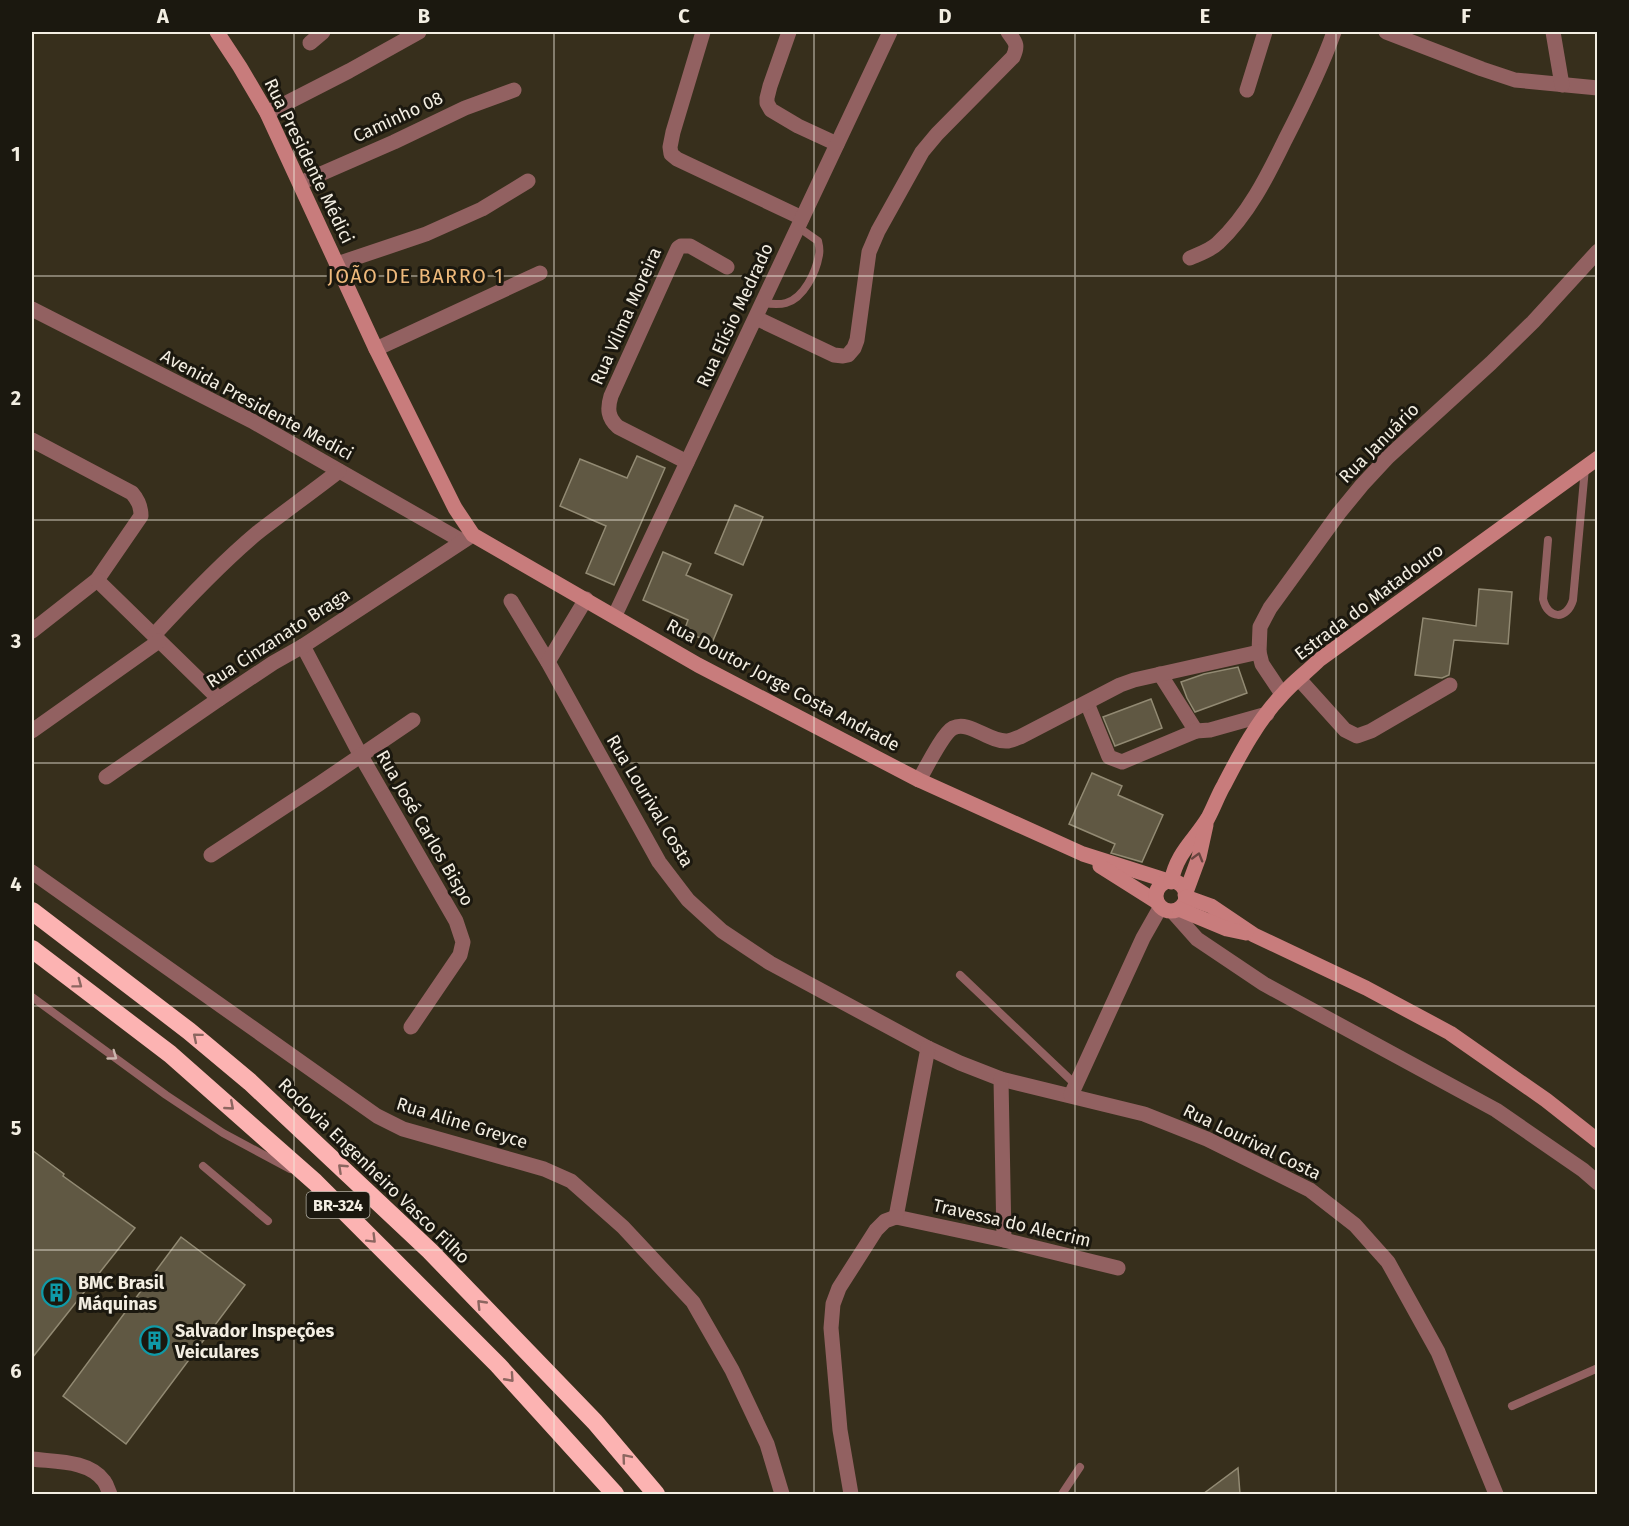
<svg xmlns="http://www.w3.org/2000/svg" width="1629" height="1526" font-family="'Fira Sans',sans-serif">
	<rect width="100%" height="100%" fill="#372f1c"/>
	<!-- building -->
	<g fill="#605843" stroke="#928a73" stroke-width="1.5">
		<polygon points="637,456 665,468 614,585 586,573 606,526 560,506 580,459 627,478"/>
		<polygon points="735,505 763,517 743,565 715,553"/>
		<polygon points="663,552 691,564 686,575 732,595 712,643 684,631 688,620 643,600"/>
		<polygon points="1479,589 1512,592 1508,644 1454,640 1449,675 1442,678 1415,675 1423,618 1476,626"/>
		<polygon points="1238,667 1247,693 1195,712 1187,698 1181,682 1204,674"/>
		<polygon points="1151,699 1162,728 1115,746 1103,717"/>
		<polygon points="1092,773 1122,786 1118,795 1163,815 1142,862 1111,853 1115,844 1069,824"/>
		<polygon points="32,1150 64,1174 63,1176 135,1228 32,1358"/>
		<polygon points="181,1237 245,1285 126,1444 63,1396"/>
		<polygon points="1238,1468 1240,1494 1203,1494"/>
	</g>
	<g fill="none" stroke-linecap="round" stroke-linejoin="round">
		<!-- service -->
		<g stroke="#926161" stroke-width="8">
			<path d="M763 303C770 304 779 305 786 303 804 298 816 272 819 255 820 250 819 245 818 241L798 227"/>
			<path d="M1548 540 1543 599C1548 620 1567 620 1573 600L1585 468"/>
			<polyline points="960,975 1076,1085"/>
			<polyline points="32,997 166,1095 223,1133 290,1169"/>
			<polyline points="203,1166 268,1221"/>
			<polyline points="1512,1406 1598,1368"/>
			<polyline points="1062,1494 1080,1467"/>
		</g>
		<!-- minor -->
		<g stroke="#926161" stroke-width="15">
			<polyline points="703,32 673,132 670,147 671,154 677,159 802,218"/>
			<polyline points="789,32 770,86 767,98 767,103 771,110 798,126 837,144"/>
			<polyline points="1386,32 1482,69 1515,80 1598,88"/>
			<polyline points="1553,32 1562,85"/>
			<polyline points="310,43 323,32"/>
			<polyline points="1247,90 1265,32"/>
			<polyline points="267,113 349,71 419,32"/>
			<polyline points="300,183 394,142 465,108 514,90"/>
			<path d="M1190 258C1199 254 1211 250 1218 243 1248 215 1267 177 1285 140 1303 105 1321 69 1334 32"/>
			<polyline points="337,264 426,234 482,209 528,181"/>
			<polyline points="32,309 252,421 462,541"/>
			<path d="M756 318 834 355 843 356 848 355 854 348 857 340 869 252 878 231 922 152 937 134 1013 57C1019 44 1015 42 1008 32"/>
			<polyline points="376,349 540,273"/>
			<path d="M32 440 132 493C138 500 141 506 141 516L97 580 32 631"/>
			<path d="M687 462 618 427C608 418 607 409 611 396L678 248 681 246H690L727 267"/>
			<polyline points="97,580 219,699"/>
			<polyline points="511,601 548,662 659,862 688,900 722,931 770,963 928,1048 960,1063 1001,1079 1144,1114 1207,1139 1310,1190 1355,1225 1388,1262 1438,1352 1496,1494"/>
			<polyline points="615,615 890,32"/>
			<path d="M154 635C187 599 220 564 257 533 284 512 312 492 339 471"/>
			<polyline points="303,646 361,756 456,921 463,942 460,955 411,1027"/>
			<polyline points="548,662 586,599"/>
			<polyline points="1160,674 1196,731 1210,730 1267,714"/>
			<polyline points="1299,679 1345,730 1357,736 1371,731 1450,685"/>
			<polyline points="1282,694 1262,664 1259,652 1260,627 1270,608 1339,513 1362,485 1388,457 1491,363 1533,322 1598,251"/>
			<polyline points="1087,703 1109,757 1122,762 1196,731"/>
			<polyline points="32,731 159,641"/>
			<polyline points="106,777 219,699 273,663 303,646 468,538"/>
			<path d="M919 780C925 770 943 733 953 728 969 720 989 742 1007 741 1011 741 1016 738 1020 737L1120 685 1134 680 1259 652"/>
			<polyline points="211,855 319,784 413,720"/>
			<polyline points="32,872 377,1116 403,1129 544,1169 571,1181 623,1227 693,1302 732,1370 767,1444 782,1494"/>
			<polyline points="1173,912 1197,939 1264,984 1496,1110 1583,1170 1598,1183"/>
			<polyline points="1001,1079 1004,1240"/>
			<polyline points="1071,1095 1143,938 1160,908"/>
			<polyline points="896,1217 1004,1240 1118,1268"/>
			<polyline points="896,1217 928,1048"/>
			<path d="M32 1459C55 1462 89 1460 104 1481 107 1485 108 1490 110 1494"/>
			<polyline points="851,1494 840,1430 831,1328 833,1304 839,1288 876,1230 885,1221 896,1217"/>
		</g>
		<!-- secondary -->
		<g stroke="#c87c7c" stroke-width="15">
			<polyline points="217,32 240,67 267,113 376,349 455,508 473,535 698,665 919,780 1083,854 1168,881"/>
			<polyline points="1100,866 1157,902"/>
			<circle cx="1171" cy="896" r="15"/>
			<path d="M1171 882C1177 852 1194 841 1208 818 1214 807 1218 795 1224 785 1240 754 1258 720 1282 695 1293 682 1307 672 1319 660L1598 458"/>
			<polyline points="1185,895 1199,857 1206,825"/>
			<polyline points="1186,897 1211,906 1254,935 1366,988 1450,1033 1546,1100 1598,1141"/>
			<polyline points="1179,909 1227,929 1246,933"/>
		</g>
		<!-- motorway -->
		<g stroke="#fcb3b2" stroke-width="18">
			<polyline points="32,911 189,1031 250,1082 430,1251 595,1422 656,1494"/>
			<polyline points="32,949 170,1054 315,1182 498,1365 615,1494"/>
		</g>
	</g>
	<!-- one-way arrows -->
	<defs><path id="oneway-chevron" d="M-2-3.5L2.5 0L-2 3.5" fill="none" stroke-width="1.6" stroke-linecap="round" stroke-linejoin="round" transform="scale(1.5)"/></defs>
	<use stroke="#694540" href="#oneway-chevron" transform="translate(1198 857) rotate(-74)"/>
	<g stroke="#8c6660">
		<use href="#oneway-chevron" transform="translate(78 984) rotate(37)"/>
		<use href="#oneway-chevron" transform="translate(197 1037) rotate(-140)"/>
		<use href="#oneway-chevron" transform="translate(230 1106) rotate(41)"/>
		<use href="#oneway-chevron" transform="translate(342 1168) rotate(-137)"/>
		<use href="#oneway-chevron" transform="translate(372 1239) rotate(45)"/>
		<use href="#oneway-chevron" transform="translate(481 1304) rotate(-134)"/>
		<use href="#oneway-chevron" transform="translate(510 1378) rotate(48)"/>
		<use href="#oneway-chevron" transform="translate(626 1458) rotate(-130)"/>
	</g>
	<use stroke="#ccb6ae" href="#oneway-chevron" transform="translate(113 1056) rotate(36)"/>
	<!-- grid -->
	<path fill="none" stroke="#f3eee2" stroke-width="1.5" stroke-opacity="0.55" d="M294 32V1494M554 32V1494M814 32V1494M1075 32V1494M1336 32V1494M32 276H1598M32 520H1598M32 763H1598M32 1006H1598M32 1250H1598"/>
	<!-- icons -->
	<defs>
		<symbol id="building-ring" viewBox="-11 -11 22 22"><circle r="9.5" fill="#1b180f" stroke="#0f9aa8" stroke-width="1.5"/><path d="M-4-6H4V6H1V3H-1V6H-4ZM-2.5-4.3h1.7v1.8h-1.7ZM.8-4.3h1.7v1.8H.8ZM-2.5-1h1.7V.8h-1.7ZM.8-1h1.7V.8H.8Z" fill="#0f9aa8"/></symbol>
	</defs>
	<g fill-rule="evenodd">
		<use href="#building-ring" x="40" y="1276" width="33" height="33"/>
		<use href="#building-ring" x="138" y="1324" width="33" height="33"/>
	</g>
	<g text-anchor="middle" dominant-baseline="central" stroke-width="6" stroke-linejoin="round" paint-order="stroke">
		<!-- shield labels -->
		<rect fill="#1b180f" stroke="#b2aea3" stroke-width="1.5" x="306.5" y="1192" width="63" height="26" rx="4.5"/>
		<g font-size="16" font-weight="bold" fill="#f3eee2">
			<text x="338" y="1205">BR-324</text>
		</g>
		<!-- street labels -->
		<g font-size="18" fill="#f3eee2" stroke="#1b180f">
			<text transform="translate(398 117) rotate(-25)">Caminho 08</text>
			<text transform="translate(309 161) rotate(64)">Rua Presidente Médici</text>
			<text transform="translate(735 315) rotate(-65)">Rua Elísio Medrado</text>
			<text transform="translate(626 316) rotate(-66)">Rua Vilma Moreira</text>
			<text transform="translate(257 405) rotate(28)">Avenida Presidente Medici</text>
			<text transform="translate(1379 443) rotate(-45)">Rua Januário</text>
			<text transform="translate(1369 602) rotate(-37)">Estrada do Matadouro</text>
			<text transform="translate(278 638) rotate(-33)">Rua Cinzanato Braga</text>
			<text transform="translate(783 685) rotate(28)">Rua Doutor Jorge Costa Andrade</text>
			<text transform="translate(650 801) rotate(59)">Rua Lourival Costa</text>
			<text transform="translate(425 828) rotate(60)">Rua José Carlos Bispo</text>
			<text transform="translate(462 1123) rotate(17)">Rua Aline Greyce</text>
			<text transform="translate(1252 1142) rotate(26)">Rua Lourival Costa</text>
			<text transform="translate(374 1171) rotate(44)">Rodovia Engenheiro Vasco Filho</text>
			<text transform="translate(1012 1223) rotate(13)">Travessa do Alecrim</text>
		</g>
		<!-- poi labels -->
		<g font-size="18" font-weight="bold" fill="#f3eee2" stroke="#1b180f" text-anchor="start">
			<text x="78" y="1283">BMC Brasil<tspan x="78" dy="21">Máquinas</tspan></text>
			<text x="175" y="1331">Salvador Inspeções<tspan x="175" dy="21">Veiculares</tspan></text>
		</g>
		<!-- neighbourhood labels -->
		<g font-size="20" letter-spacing="1.5" fill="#eeb97b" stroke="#1b180f">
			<text x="416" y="276">JOÃO DE BARRO 1</text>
		</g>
	</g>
	<!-- border -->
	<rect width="1629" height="1526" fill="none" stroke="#1b180f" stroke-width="66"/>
	<rect x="33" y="33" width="1563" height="1460" fill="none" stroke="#f3eee2" stroke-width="2"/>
	<g font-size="20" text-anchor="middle" font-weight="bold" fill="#f3eee2">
		<text x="163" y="23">A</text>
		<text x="424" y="23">B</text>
		<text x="684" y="23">C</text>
		<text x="945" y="23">D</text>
		<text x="1205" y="23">E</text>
		<text x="1466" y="23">F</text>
		<text x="16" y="161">1</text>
		<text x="16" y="405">2</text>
		<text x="16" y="648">3</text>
		<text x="16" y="891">4</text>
		<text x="16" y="1135">5</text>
		<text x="16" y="1378">6</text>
	</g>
</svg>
